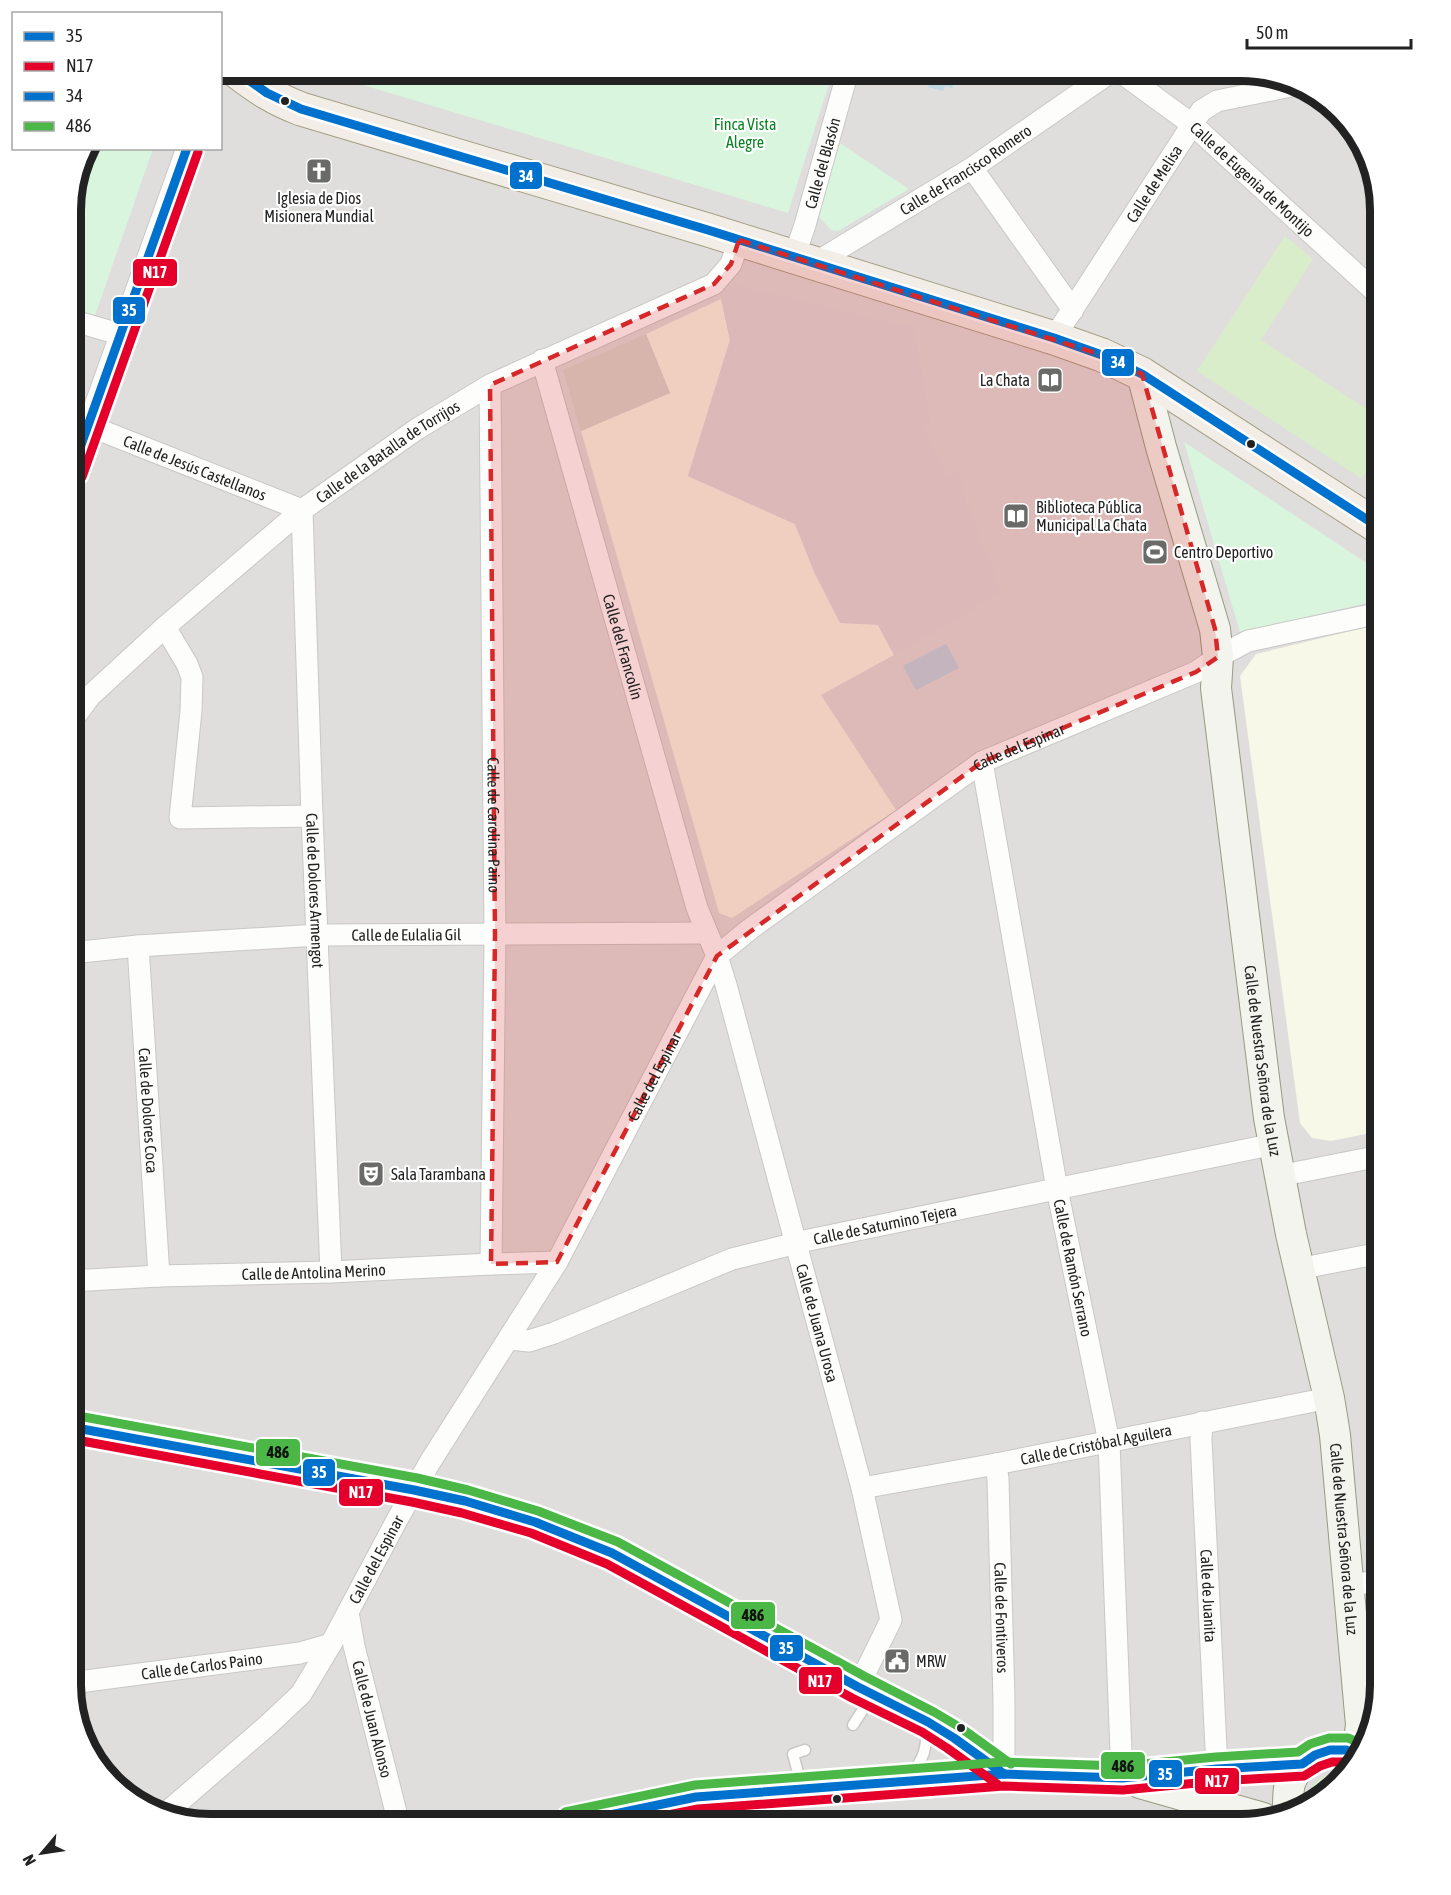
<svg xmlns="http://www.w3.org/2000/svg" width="1451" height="1895" font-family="'Asap Condensed',sans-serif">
	<rect width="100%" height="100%" fill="#f0efeb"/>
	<!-- residential -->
	<polygon fill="#dfdedc" points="221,71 1250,71 1311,89 1357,133 1380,210 1380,1685 1362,1754 1318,1801 1241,1824 210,1824 141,1806 94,1762 71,1685 71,200 85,149 220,148"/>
	<!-- education -->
	<g fill="#f7f8e7">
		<polygon points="721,299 730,340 688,476 795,524 815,574 878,625 894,655 821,695 896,810 732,918 719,913 581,431 670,393 646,334"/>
		<polygon points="1380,624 1380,1131 1331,1141 1312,1138 1300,1123 1240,676 1256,654"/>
	</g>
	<!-- religious -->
	<polygon fill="#dededc" points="733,284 915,328 930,424 924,429 947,477 960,472 965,497 1002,593 894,655 878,625 840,623 815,574 795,524 688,476 730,340 721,299"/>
	<!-- construction -->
	<polygon fill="#d8d9cd" points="646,334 670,393 581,431 563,370"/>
	<!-- grass -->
	<g fill="#d9edca">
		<polygon points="1285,236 1313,259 1261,340 1365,408 1380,384 1380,449 1362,479 1197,371"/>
		<path d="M1334 1774 1342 1775 1318 1801 1308 1804C1308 1786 1317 1777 1334 1774Z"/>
	</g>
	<!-- park -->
	<g fill="#d9f5dd">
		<polygon points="317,71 833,71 788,213"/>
		<polygon points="840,143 909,189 838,231 831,230 818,216"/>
		<polygon points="85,149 153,149 93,321 71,315 71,200"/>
		<polygon points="1184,442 1380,572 1380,600 1240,632"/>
	</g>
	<!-- water -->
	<g fill="#bed7e3">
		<polygon points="933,71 957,71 952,88 945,86 943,91 928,87"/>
		<polygon points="946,644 959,668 916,690 903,666"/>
	</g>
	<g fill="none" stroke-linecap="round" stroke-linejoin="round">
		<defs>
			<g id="lane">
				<polyline points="853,1725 871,1697"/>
				<path d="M910 1775C925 1758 926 1749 927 1727"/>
				<polyline points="802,1788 793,1754 805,1750"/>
			</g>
			<g id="street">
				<path id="s1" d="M1119 71 1193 125 1380 296"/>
				<polyline points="972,168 1073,310"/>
				<path id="s2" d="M794 257 805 225 848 71"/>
				<path id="s3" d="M815 263 972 168 1112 71"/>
				<polyline points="71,320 119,334"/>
				<path id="s4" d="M1054 338 1201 111 1217 101 1296 85"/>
				<path id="s5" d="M542 360 697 908 717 956 726 985 862 1488 891 1620 858 1687"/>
				<path id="s6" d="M490 385 495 935 491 1264"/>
				<path id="s7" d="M87 425 302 510 312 816 331 1272"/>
				<polyline points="71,473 187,148"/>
				<polyline points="165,627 187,664 192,677 191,711 180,818 312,816"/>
				<path id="s8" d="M71 722 90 696 165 627 302 510 417 429 490 385 714 284 731 264 739 240"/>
				<path id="s9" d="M982 762 1057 1189 1109 1442 1122 1778"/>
				<path id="s10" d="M138 946 159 1276"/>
				<path id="s11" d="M71 953 138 946 318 935 707 933"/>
				<polyline points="1279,1176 1380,1156"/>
				<polyline points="1298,1269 1380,1253"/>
				<path id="s12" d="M71 1281 159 1276 331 1272 491 1264 557 1262"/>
				<path id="s13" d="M509 1339 529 1341 554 1333 732 1259 809 1240 1274 1144"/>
				<path id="s14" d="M1202 1422 1201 1439 1217 1769"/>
				<path id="s15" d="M996 1464 998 1479 1004 1701V1774"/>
				<path id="s16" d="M862 1488 996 1464 1329 1398"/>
				<polyline points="1349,1585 1380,1581"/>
				<path id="s17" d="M348 1612 354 1646 399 1824"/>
				<path id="s18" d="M71 1683 300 1653 331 1644"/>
				<polyline points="716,1795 717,1824"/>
				<path id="s19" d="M166 1813 268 1725 301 1694 331 1644 398 1518 430 1462 557 1262 717 956 750 929 982 762 1196 672 1218 657 1248 641 1380 613"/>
			</g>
			<g id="secondary">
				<path id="s20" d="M1142 374 1161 447 1215 629 1218 657 1216 688 1269 1118 1291 1234 1329 1398 1335 1435 1361 1725 1357 1754"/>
				<polyline points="71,1427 414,1490 465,1501 535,1522 612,1553 858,1687 928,1722 954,1738 1004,1774"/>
				<polyline points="1140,1783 1263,1818"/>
				<path d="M1289 1810 1288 1807C1288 1800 1288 1790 1290 1783 1302 1751 1332 1746 1361 1756"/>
				<polyline points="567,1824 696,1797 716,1795 1004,1774 1122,1778 1217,1769 1302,1764"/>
			</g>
			<path id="primary" d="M236 71C258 88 275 99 301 109L708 230 1054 338 1102 355 1142 374 1380 528"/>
		</defs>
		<!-- lane casing -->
		<use href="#lane" stroke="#c9c8c7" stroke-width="13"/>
		<!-- street casing -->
		<use href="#street" stroke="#c9c8c7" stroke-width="23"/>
		<!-- secondary casing -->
		<use href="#secondary" stroke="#969b81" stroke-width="32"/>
		<!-- primary casing -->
		<use href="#primary" stroke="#a7a086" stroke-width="35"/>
		<!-- lane -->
		<use href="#lane" stroke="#fdfdfc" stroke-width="10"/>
		<!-- street -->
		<use href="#street" stroke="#fdfdfc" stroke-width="21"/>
		<!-- secondary -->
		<use href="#secondary" stroke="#f3f4ed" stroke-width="30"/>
		<!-- primary -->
		<use href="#primary" stroke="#f2eee7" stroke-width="33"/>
		<defs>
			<g id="bus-1">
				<polyline points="71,473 187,148"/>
				<polyline points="71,1427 414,1490 465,1501 535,1522 612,1553 858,1687 928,1722 954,1738 1004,1774"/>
				<polyline points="567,1824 696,1797 1004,1774 1122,1778 1217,1769 1302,1764 1315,1755 1330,1750 1346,1750 1361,1756"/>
			</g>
			<g id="bus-2">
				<polyline points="82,477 198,152"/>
				<polyline points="71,1439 412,1502 462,1513 531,1533 607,1564 852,1698 922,1732 947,1748 997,1784"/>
				<polyline points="623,1824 698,1809 1004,1786 1123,1790 1218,1781 1304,1776 1320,1766 1332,1762 1344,1762 1352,1765"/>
			</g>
			<polyline id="bus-3" points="236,71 267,93 301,109 708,230 1054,338 1102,355 1142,374 1380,528"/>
			<g id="bus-4">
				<polyline points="73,1415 417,1478 468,1490 538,1511 618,1542 864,1676 934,1712 961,1728 1011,1764"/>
				<polyline points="565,1812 695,1785 1003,1762 1122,1766 1216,1757 1298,1752 1310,1744 1329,1738 1348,1738 1365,1745"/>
			</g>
		</defs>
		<!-- bus-1 casing -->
		<use href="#bus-1" stroke="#fff" stroke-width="14"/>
		<!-- bus-2 casing -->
		<use href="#bus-2" stroke="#fff" stroke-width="14"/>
		<!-- bus-3 casing -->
		<use href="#bus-3" stroke="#fff" stroke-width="14"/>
		<!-- bus-4 casing -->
		<use href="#bus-4" stroke="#fff" stroke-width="14"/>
		<!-- bus-1 -->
		<use href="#bus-1" stroke="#0072ce" stroke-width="9"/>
		<!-- bus-2 -->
		<use href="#bus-2" stroke="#e4002b" stroke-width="9"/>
		<!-- bus-3 -->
		<use href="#bus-3" stroke="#0072ce" stroke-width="9"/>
		<!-- bus-4 -->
		<use href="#bus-4" stroke="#4ab747" stroke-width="9"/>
	</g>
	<!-- marked area -->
	<path fill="#d62828" fill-opacity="0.2" stroke="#d62828" stroke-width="4.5" stroke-dasharray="12 8" stroke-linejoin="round" d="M739 240 1102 355 1142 374 1215 629 1218 657 1196 672 982 762 717 956 557 1262 491 1264 495 935 490 385 714 284 731 264Z"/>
	<!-- icons -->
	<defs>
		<symbol id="church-square" viewBox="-11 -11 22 22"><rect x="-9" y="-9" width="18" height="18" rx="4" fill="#6a6a68" stroke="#fff"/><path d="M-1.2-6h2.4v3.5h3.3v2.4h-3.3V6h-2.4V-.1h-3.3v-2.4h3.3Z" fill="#fff"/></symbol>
		<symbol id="library-square" viewBox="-11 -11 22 22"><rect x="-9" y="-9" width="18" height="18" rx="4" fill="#6a6a68" stroke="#fff"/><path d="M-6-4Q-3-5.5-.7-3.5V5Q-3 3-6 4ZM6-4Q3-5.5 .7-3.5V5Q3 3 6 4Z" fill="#fff"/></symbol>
		<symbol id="stadium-square" viewBox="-11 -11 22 22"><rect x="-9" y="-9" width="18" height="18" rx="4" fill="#6a6a68" stroke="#fff"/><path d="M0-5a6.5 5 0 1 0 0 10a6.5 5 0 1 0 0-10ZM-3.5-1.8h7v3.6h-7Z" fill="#fff"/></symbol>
		<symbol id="theatre-square" viewBox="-11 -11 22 22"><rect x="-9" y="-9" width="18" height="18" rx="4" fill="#6a6a68" stroke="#fff"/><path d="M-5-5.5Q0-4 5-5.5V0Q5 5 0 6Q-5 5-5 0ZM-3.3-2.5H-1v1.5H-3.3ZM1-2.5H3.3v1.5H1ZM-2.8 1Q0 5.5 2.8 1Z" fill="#fff"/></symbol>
		<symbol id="civic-square" viewBox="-11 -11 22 22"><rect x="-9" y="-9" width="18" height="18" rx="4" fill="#6a6a68" stroke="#fff"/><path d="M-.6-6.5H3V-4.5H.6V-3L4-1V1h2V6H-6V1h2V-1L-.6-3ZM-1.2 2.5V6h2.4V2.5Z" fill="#fff"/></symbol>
	</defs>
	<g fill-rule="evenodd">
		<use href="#church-square" x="304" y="156" width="30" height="30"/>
		<use href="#library-square" x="1035" y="365" width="30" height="30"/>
		<use href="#library-square" x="1001" y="501" width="30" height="30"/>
		<use href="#stadium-square" x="1140" y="537" width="30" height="30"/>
		<use href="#theatre-square" x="356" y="1159" width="30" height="30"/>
		<use href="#civic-square" x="882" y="1646" width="30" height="30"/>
	</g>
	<!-- markers -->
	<g fill="#222" stroke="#fff" stroke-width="2">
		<circle cx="285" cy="101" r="5"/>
		<circle cx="1251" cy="444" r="5"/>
		<circle cx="961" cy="1728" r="5"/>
		<circle cx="837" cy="1799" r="5"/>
	</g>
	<g text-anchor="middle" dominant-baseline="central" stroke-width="4.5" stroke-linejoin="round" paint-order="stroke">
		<!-- park labels -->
		<g font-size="16" fill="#0b8423" stroke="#fff">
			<text x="745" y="124">Finca Vista<tspan x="745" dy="18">Alegre</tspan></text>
		</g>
		<!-- street labels -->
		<g font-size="16" fill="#222" stroke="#fff">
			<text stroke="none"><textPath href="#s2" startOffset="98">Calle del Blasón</textPath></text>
			<text stroke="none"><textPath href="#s3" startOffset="177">Calle de Francisco Romero</textPath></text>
			<text stroke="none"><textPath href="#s1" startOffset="172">Calle de Eugenia de Montijo</textPath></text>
			<text stroke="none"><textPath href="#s4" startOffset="184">Calle de Melisa</textPath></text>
			<text stroke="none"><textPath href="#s8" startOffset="418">Calle de la Batalla de Torrijos</textPath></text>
			<text stroke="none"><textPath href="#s7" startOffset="116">Calle de Jesús Castellanos</textPath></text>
			<text stroke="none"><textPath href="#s5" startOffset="298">Calle del Francolín</textPath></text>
			<text stroke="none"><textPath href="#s19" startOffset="1396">Calle del Espinar</textPath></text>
			<text stroke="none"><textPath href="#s6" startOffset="440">Calle de Carolina Paino</textPath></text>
			<text stroke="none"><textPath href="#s7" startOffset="612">Calle de Dolores Armengot</textPath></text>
			<text stroke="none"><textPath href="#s11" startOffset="336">Calle de Eulalia Gil</textPath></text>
			<text stroke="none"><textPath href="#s20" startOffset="700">Calle de Nuestra Señora de la Luz</textPath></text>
			<text stroke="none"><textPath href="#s19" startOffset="892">Calle del Espinar</textPath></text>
			<text stroke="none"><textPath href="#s10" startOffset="165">Calle de Dolores Coca</textPath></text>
			<text stroke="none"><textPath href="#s13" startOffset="396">Calle de Saturnino Tejera</textPath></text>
			<text stroke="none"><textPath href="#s9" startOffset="514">Calle de Ramón Serrano</textPath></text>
			<text stroke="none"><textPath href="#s12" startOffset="243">Calle de Antolina Merino</textPath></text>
			<text stroke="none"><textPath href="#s5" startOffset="1002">Calle de Juana Urosa</textPath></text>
			<text stroke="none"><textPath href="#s16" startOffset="238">Calle de Cristóbal Aguilera</textPath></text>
			<text stroke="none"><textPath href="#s20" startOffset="1186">Calle de Nuestra Señora de la Luz</textPath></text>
			<text stroke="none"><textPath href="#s19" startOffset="334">Calle del Espinar</textPath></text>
			<text stroke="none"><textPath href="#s14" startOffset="174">Calle de Juanita</textPath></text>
			<text stroke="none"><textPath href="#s15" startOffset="154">Calle de Fontiveros</textPath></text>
			<text stroke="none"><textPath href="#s18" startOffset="132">Calle de Carlos Paino</textPath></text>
			<text stroke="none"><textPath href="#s17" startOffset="110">Calle de Juan Alonso</textPath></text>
		</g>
		<!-- poi labels -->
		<g font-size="16" fill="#222" stroke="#fff" text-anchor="start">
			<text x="319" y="198" text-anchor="middle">Iglesia de Dios<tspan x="319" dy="18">Misionera Mundial</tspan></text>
			<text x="1030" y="380" text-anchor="end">La Chata</text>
			<text x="1036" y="507">Biblioteca Pública<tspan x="1036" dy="18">Municipal La Chata</tspan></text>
			<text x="1174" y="552">Centro Deportivo</text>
			<text x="391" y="1174">Sala Tarambana</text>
			<text x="916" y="1661">MRW</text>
		</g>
	</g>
	<!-- crop -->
	<path d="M0 0H1451V1895H0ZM210 81H1241A129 129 0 0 1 1370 210V1685A129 129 0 0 1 1241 1814H210A129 129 0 0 1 81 1685V210A129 129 0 0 1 210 81Z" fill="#fff" fill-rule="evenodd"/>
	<path fill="none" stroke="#222" stroke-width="8" d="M210 81H1241A129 129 0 0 1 1370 210V1685A129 129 0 0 1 1241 1814H210A129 129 0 0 1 81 1685V210A129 129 0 0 1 210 81Z"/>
	<g stroke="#fff" stroke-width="2">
		<rect x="509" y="161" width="34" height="29" rx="6" fill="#0072ce"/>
		<rect x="132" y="258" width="46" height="29" rx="6" fill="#e4002b"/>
		<rect x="112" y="296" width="34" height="29" rx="6" fill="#0072ce"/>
		<rect x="1101" y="348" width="34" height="29" rx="6" fill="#0072ce"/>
		<rect x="255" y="1438" width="46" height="29" rx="6" fill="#4ab747"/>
		<rect x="302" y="1458" width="34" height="29" rx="6" fill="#0072ce"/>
		<rect x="338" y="1478" width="46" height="29" rx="6" fill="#e4002b"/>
		<rect x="730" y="1601" width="46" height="29" rx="6" fill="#4ab747"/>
		<rect x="769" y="1634" width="35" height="28" rx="6" fill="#0072ce"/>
		<rect x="798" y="1666" width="45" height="29" rx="6" fill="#e4002b"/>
		<rect x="1100" y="1751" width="46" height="29" rx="6" fill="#4ab747"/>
		<rect x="1148" y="1759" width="35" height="29" rx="6" fill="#0072ce"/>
		<rect x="1194" y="1767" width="46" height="28" rx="6" fill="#e4002b"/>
	</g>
	<g font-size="16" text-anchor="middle" font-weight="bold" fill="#fff">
		<text x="526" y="182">34</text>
		<text x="155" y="278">N17</text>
		<text x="129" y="316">35</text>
		<text x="1118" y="368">34</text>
		<text x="319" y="1478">35</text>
		<text x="361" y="1498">N17</text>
		<text x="786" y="1654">35</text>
		<text x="820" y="1687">N17</text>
		<text x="1165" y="1780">35</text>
		<text x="1217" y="1787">N17</text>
	</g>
	<g font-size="16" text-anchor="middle" font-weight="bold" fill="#111">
		<text x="278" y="1458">486</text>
		<text x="753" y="1621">486</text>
		<text x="1123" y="1772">486</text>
	</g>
	<!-- legend -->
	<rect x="12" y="12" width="210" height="138" fill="#ffffff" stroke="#a7a7a7" stroke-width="1.5"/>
	<rect x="24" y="32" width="30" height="9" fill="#0072ce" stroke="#a7a7a7" stroke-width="1.5"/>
	<text x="66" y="42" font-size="18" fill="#222222">35</text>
	<rect x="24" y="62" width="30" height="9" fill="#e4002b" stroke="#a7a7a7" stroke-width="1.5"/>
	<text x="66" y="72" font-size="18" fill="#222222">N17</text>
	<rect x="24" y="92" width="30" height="9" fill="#0072ce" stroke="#a7a7a7" stroke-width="1.5"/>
	<text x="66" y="102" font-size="18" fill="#222222">34</text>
	<rect x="24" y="122" width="30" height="9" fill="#4ab747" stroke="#a7a7a7" stroke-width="1.5"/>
	<text x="66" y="132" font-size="18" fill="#222222">486</text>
	<!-- north arrow -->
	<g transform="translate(42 1853) rotate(241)" stroke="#ffffff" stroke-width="4.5" paint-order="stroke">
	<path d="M0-4.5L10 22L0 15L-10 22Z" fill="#222222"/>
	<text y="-9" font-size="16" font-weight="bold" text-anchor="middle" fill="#222222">N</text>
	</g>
	<!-- scale -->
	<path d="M1247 39v9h164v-9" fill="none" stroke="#222222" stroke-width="3"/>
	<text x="1256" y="39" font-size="18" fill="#222222" stroke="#ffffff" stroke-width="4.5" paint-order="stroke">50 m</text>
</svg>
